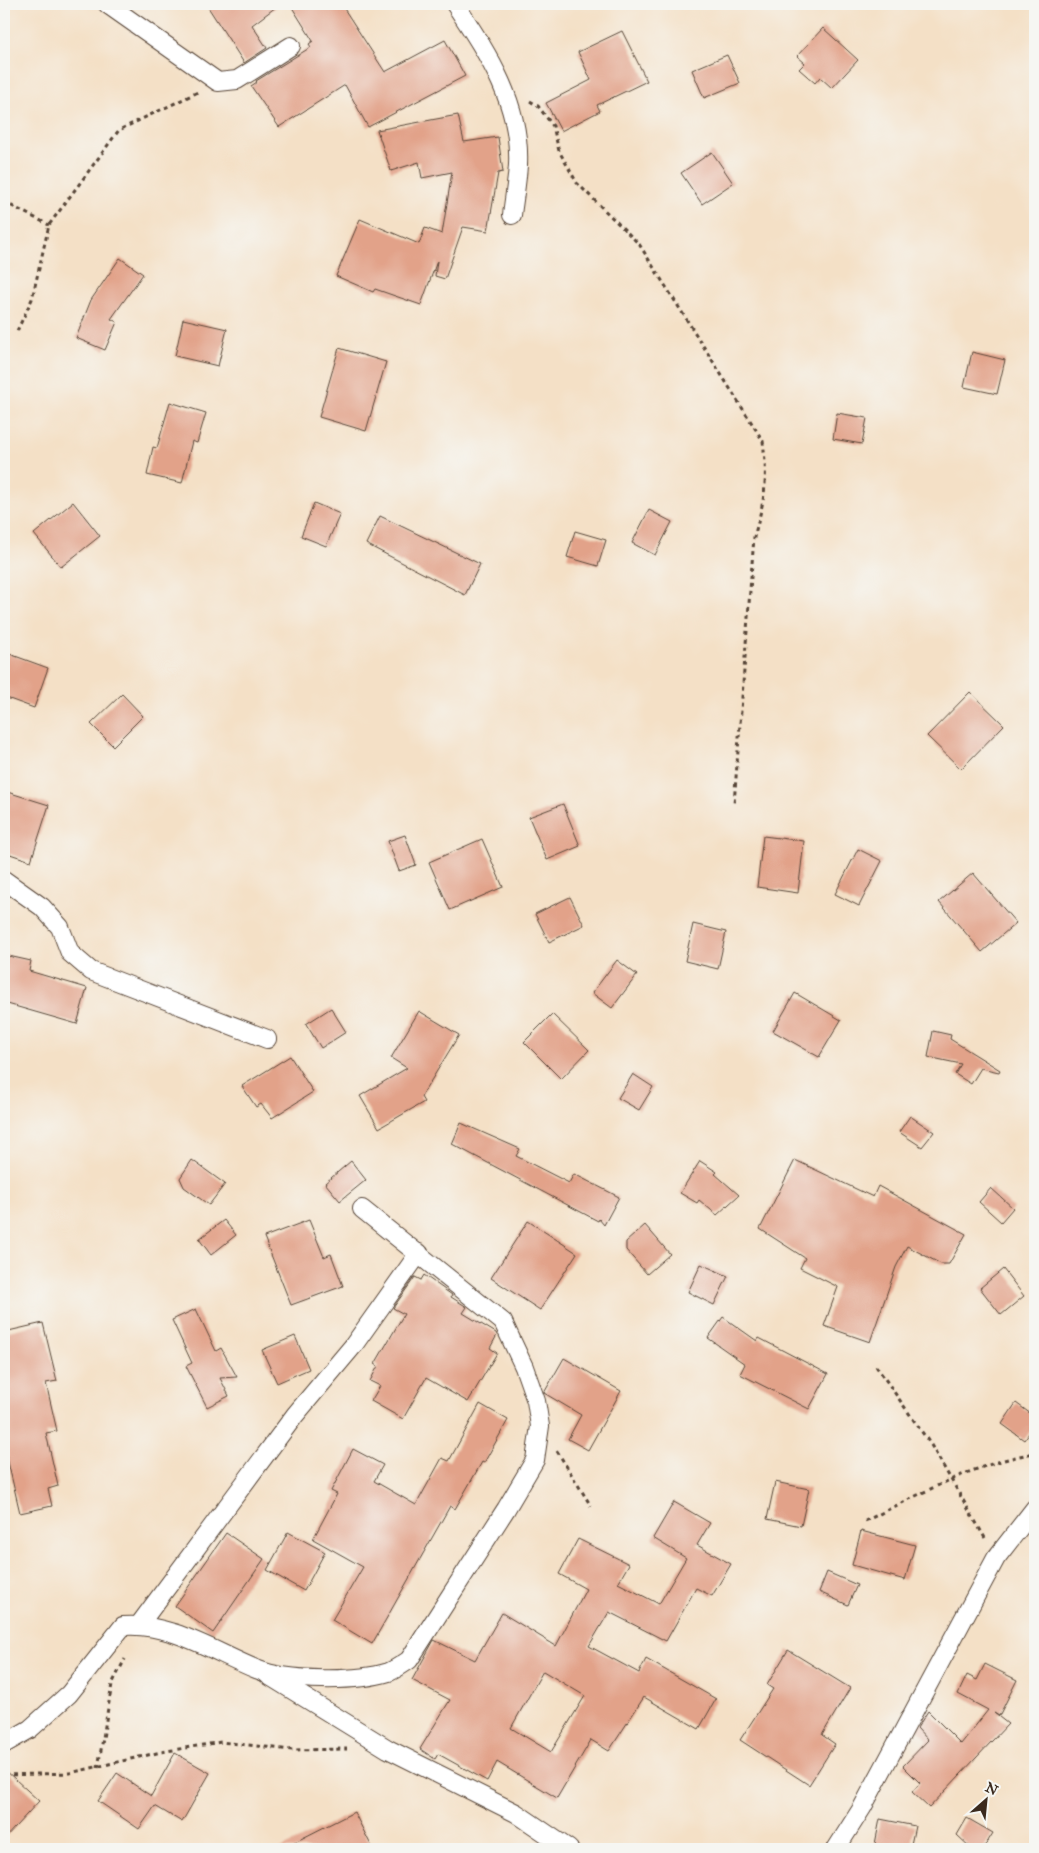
<svg xmlns="http://www.w3.org/2000/svg" width="1039" height="1853" font-family="'IM FELL Great Primer',serif">
	<rect width="100%" height="100%" fill="#f6f6f2"/>
	<filter id="ink" filterUnits="userSpaceOnUse"><feTurbulence type="fractalNoise" baseFrequency=".02" numOctaves="2"/><feDisplacementMap in="SourceGraphic" scale="10" xChannelSelector="R" yChannelSelector="G"/><feConvolveMatrix kernelMatrix="1 2 1 2 8 2 1 2 1" color-interpolation-filters="sRGB"/></filter>
	<filter id="wash" filterUnits="userSpaceOnUse"><feTurbulence type="fractalNoise" baseFrequency=".0096" numOctaves="4" result="noise"/><feDisplacementMap in="SourceGraphic" scale="20" xChannelSelector="R" yChannelSelector="G"/><feGaussianBlur stdDeviation="1.12" result="paint"/><feColorMatrix in="noise" values="0 0 0 0 0 0 0 0 0 0 0 0 0 0 0 0 0 1.4 0 .05"/><feComposite in="paint" operator="in"/></filter>
	<g filter="url(#wash)">
		<rect width="100%" height="100%" fill="#f4e0c6"/>
		<g id="blocks">
			<!-- building -->
			<g fill="#e2a289" fill-rule="evenodd">
				<polygon points="206,4 280,4 252,25 267,48 244,63"/>
				<polygon points="290,4 341,4 385,72 445,40 465,76 368,127 345,85 279,127 251,86 257,82 256,81 311,47 309,44 313,41"/>
				<polygon points="823,28 858,60 832,88 820,77 815,83 799,69 805,63 797,56"/>
				<polygon points="622,31 647,81 597,105 600,111 561,131 546,103 591,80 578,52"/>
				<polygon points="727,55 740,83 704,98 692,70"/>
				<polygon points="458,115 464,142 498,137 503,172 498,173 488,231 463,227 445,279 435,276 437,261 421,305 375,289 373,292 336,276 360,219 419,244 425,228 442,234 452,172 422,178 419,162 391,171 377,130"/>
				<polygon points="712,152 733,183 702,204 681,173"/>
				<polygon points="120,258 143,274 111,319 117,322 105,350 76,338 91,300"/>
				<polygon points="183,319 227,329 218,366 175,356"/>
				<polygon points="339,348 386,362 366,431 319,417"/>
				<polygon points="972,352 1005,360 997,394 964,387"/>
				<polygon points="170,402 206,413 197,443 192,441 182,483 147,475 153,447 157,448"/>
				<polygon points="837,413 867,418 862,444 833,439"/>
				<polygon points="73,502 100,536 61,567 34,534"/>
				<polygon points="314,503 340,514 326,546 301,536"/>
				<polygon points="649,510 672,522 655,555 632,543"/>
				<polygon points="380,516 480,564 465,595 366,544"/>
				<polygon points="575,531 606,540 598,566 567,557"/>
				<polygon points="4,652 48,668 34,708 4,697"/>
				<polygon points="970,692 1004,725 961,769 927,736"/>
				<polygon points="122,694 143,716 113,746 91,724"/>
				<polygon points="4,791 49,805 31,861 4,852"/>
				<polygon points="563,804 580,846 547,860 529,817"/>
				<polygon points="405,835 416,865 399,871 388,841"/>
				<polygon points="763,836 804,841 798,893 757,887"/>
				<polygon points="482,839 503,887 450,910 429,862"/>
				<polygon points="858,849 882,861 859,906 835,894"/>
				<polygon points="973,873 1016,923 982,952 939,902"/>
				<polygon points="570,897 584,925 549,942 535,914"/>
				<polygon points="693,924 726,932 718,969 685,961"/>
				<polygon points="4,955 31,961 29,971 87,988 77,1024 4,1003"/>
				<polygon points="617,960 637,975 612,1008 592,993"/>
				<polygon points="795,993 841,1020 819,1057 773,1031"/>
				<polygon points="331,1008 346,1032 321,1048 306,1024"/>
				<polygon points="419,1011 459,1035 421,1097 424,1102 379,1128 360,1096 407,1068 391,1058"/>
				<polygon points="552,1014 589,1050 561,1079 524,1042"/>
				<polygon points="933,1031 951,1035 950,1039 1000,1070 999,1072 981,1068 971,1084 955,1074 961,1064 928,1057"/>
				<polygon points="290,1056 313,1092 272,1118 261,1104 256,1107 242,1086"/>
				<polygon points="633,1074 653,1087 639,1110 618,1098"/>
				<polygon points="910,1116 934,1132 922,1147 899,1132"/>
				<polygon points="461,1123 520,1149 516,1156 569,1183 574,1174 619,1197 604,1225 599,1219 598,1221 452,1144"/>
				<polygon points="192,1160 225,1184 209,1205 184,1187 180,1178"/>
				<polygon points="795,1160 873,1197 878,1186 966,1234 949,1264 941,1264 907,1246 896,1267 870,1342 824,1326 838,1287 800,1268 805,1258 760,1229"/>
				<polygon points="351,1161 366,1180 340,1201 325,1183"/>
				<polygon points="700,1161 717,1172 715,1174 739,1195 717,1215 699,1200 697,1203 680,1193"/>
				<polygon points="991,1188 1013,1208 1001,1222 979,1202"/>
				<polygon points="224,1220 236,1235 211,1255 199,1239"/>
				<polygon points="309,1220 324,1257 331,1254 343,1286 291,1305 264,1237"/>
				<polygon points="528,1221 577,1253 540,1310 491,1278"/>
				<polygon points="645,1225 670,1254 647,1274 626,1250 626,1242"/>
				<polygon points="701,1264 728,1276 714,1305 688,1292"/>
				<polygon points="1003,1269 1024,1296 1001,1315 980,1288"/>
				<polygon points="424,1275 452,1295 451,1297 467,1307 463,1313 496,1333 497,1335 490,1348 497,1353 468,1402 426,1378 403,1419 371,1401 380,1386 370,1381 378,1366 375,1364 404,1314 393,1308 415,1277 421,1280"/>
				<polygon points="196,1309 216,1351 221,1348 237,1377 220,1378 229,1396 207,1407 186,1366 192,1363 172,1320"/>
				<polygon points="723,1317 757,1341 759,1338 828,1374 809,1409 740,1374 745,1364 708,1338"/>
				<polygon points="43,1323 57,1381 46,1383 57,1431 46,1433 58,1486 48,1489 52,1506 20,1513 4,1445 4,1332"/>
				<polygon points="295,1336 309,1369 277,1383 262,1350"/>
				<polygon points="564,1358 621,1391 588,1450 568,1439 581,1415 544,1393"/>
				<polygon points="1016,1403 1035,1417 1035,1425 1024,1440 1002,1424"/>
				<polygon points="480,1404 508,1420 484,1463 482,1462 455,1509 450,1506 372,1644 332,1620 363,1567 313,1539 337,1494 331,1491 353,1449 383,1465 374,1481 416,1505 442,1458 449,1461"/>
				<polygon points="775,1482 809,1489 801,1526 767,1519"/>
				<path d="M674 1502 710 1523 697 1545 731 1564 712 1596 696 1588 666 1641 609 1612 589 1646 639 1673 646 1659 716 1699 699 1729 644 1697 609 1751 591 1740 557 1798 497 1762 487 1781 438 1754 435 1759 420 1749 450 1700 412 1680 434 1640 475 1660 502 1613 556 1646 586 1589 559 1574 578 1539 629 1564 618 1583 659 1604 686 1558 653 1538ZM543 1671 585 1696 551 1752 511 1728Z"/>
				<polygon points="861,1531 915,1545 905,1580 852,1565"/>
				<polygon points="288,1532 325,1552 304,1591 267,1570"/>
				<polygon points="226,1533 264,1559 213,1633 175,1606"/>
				<polygon points="827,1572 857,1585 848,1605 819,1592"/>
				<polygon points="788,1650 850,1688 822,1735 835,1744 809,1785 740,1740 773,1689 767,1685"/>
				<polygon points="985,1664 1017,1680 999,1716 994,1713 1008,1724 929,1808 912,1792 920,1783 903,1766 928,1740 917,1728 928,1711 961,1744 988,1710 958,1694 967,1675 977,1680"/>
				<polygon points="175,1753 210,1773 182,1822 155,1806 139,1829 98,1801 117,1773 151,1796"/>
				<polygon points="4,1769 39,1801 4,1839"/>
				<polygon points="354,1812 373,1849 281,1849"/>
				<polygon points="967,1818 993,1833 983,1849 972,1849 957,1835"/>
				<polygon points="880,1819 915,1826 910,1849 874,1849"/>
			</g>
		</g>
	</g>
	<g filter="url(#ink)">
		<use href="#blocks" fill-opacity="0" stroke="#574537" stroke-width="1"/>
		<g fill="none" stroke-linecap="round" stroke-linejoin="round">
			<defs>
				<g id="minor">
					<polyline points="107,4 218,82 237,80 291,46"/>
					<path d="M455 4C487 53 521 103 518 165 517 182 514 198 512 215"/>
					<polyline points="4,880 42,907 60,927 70,953 91,971 267,1039"/>
					<polyline points="139,1625 295,1415 353,1346 419,1253"/>
					<polyline points="268,1675 388,1749 516,1813 569,1849"/>
					<path d="M4 1744 30 1729 69 1694 123 1626C170 1622 214 1652 256 1669 288 1682 357 1682 389 1672 396 1669 403 1664 409 1660L506 1509 535 1460 540 1426 536 1401 524 1367 503 1322 362 1209"/>
					<polyline points="836,1849 862,1808 996,1558 1035,1508"/>
				</g>
			</defs>
			<!-- minor casing -->
			<use href="#minor" stroke="#574537" stroke-width="20"/>
			<!-- path -->
			<g stroke="#574537" stroke-width="3" stroke-dasharray="4 4" stroke-linecap="butt">
				<path d="M530 101 538 106 553 126 559 151 577 183 639 244 763 441C768 482 765 498 754 537L734 804"/>
				<polyline points="4,202 49,225"/>
				<polyline points="17,331 32,299 49,225 119,130 198,92"/>
				<polyline points="876,1366 931,1445 985,1538"/>
				<polyline points="557,1451 591,1506"/>
				<path d="M865 1521C919 1495 975 1463 1035 1453"/>
				<polyline points="98,1768 112,1684 125,1659"/>
				<polyline points="4,1775 70,1773 161,1752 221,1742 292,1750 347,1749"/>
			</g>
			<!-- minor -->
			<use href="#minor" stroke="#fff" stroke-width="18"/>
		</g>
	</g>
	<!-- margin -->
	<rect width="1039" height="1853" fill="none" stroke="#f6f6f2" stroke-width="20"/>
	<!-- north arrow -->
	<g transform="translate(986 1800) rotate(27)" stroke="#f6f6f2" stroke-width="4" paint-order="stroke">
	<path d="M0-4L9 19L0 12L-9 19Z" fill="#3b2a1e"/>
	<text y="-8" font-size="14" font-weight="bold" text-anchor="middle" fill="#3b2a1e">N</text>
	</g>
</svg>
